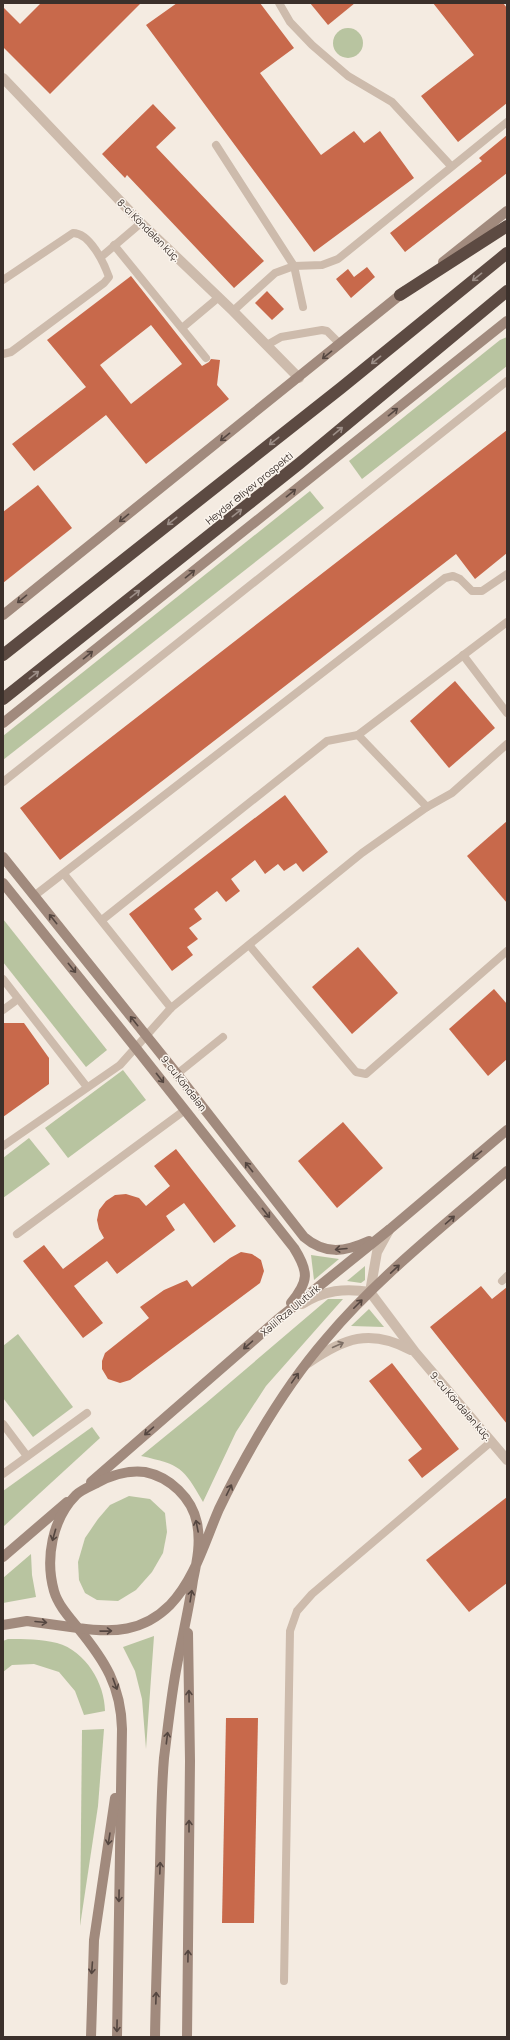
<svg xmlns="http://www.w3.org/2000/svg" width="510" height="2040" font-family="Manrope,sans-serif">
	<rect width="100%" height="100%" fill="#f4ebe1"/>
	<!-- green -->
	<g fill="#b8c4a0">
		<circle cx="348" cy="43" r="15"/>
		<polygon points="507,337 507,366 362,479 349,461 500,340"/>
		<polygon points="310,491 324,508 3,760 3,736"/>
		<polygon points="3,919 107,1050 86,1067 3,962"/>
		<polygon points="123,1070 146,1100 68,1158 45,1128"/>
		<polygon points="29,1138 50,1164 3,1198 3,1158"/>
		<polygon points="311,1255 339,1259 314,1280"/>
		<polygon points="365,1266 365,1280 361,1283 347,1281"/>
		<path d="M328 1299H343L266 1386 236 1432 203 1502C183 1467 181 1465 141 1456L206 1403Z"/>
		<polygon points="369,1309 384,1327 351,1326"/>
		<polygon points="18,1334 73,1407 33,1437 3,1398 3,1346"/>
		<polygon points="92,1427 100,1438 3,1527 3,1491"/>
		<polygon points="129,1496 150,1499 165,1513 167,1532 163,1553 152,1572 136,1590 118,1601 97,1600 85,1593 79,1580 78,1562 85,1538 98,1519 110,1505"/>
		<polygon points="31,1554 32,1575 36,1597 3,1603 3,1578"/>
		<polygon points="154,1636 146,1749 142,1699 135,1671 123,1647"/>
		<path d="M8 1639C25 1639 41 1639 57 1643 86 1651 105 1684 105 1711L84 1715 75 1691 59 1672 34 1664 12 1665 3 1672V1641Z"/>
		<polygon points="104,1729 98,1806 80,1926 82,1730"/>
	</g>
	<!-- building -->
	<g fill="#c8694b" fill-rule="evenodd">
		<polygon points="41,3 141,3 50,94 3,47 3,7 20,24"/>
		<polygon points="177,3 260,3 294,48 260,73 321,155 354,131 364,143 380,131 414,178 314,252 146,25"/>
		<polygon points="310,3 355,3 328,25"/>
		<polygon points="433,3 503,3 507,8 507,103 458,142 421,96 474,55"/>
		<polygon points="153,104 176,128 156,147 264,261 234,288 127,175 125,178 102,154"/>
		<polygon points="507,135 507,173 405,252 390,233 482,161 479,158"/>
		<polygon points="367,267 375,277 351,298 336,279 348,269 354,277"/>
		<path d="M131 276 202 366 209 362 211 359 220 360 217 385 229 399 146 464 106 415 34 471 12 444 86 387 47 340ZM151 325 182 364 131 404 100 365Z"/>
		<polygon points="267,291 284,309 272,320 255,303"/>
		<polygon points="507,430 507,553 475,579 456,554 60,860 20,808"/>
		<polygon points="38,485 72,528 3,583 3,512"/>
		<polygon points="455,681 495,728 449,768 410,721"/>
		<polygon points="285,795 328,852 303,872 296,863 284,871 278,864 265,874 255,860 231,879 240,891 226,902 217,891 194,909 202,919 189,928 198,939 187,947 193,955 172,971 129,914"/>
		<polygon points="507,821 507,903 467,856"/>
		<polygon points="358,947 398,993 352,1034 312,987"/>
		<polygon points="494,989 507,1004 507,1059 488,1076 449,1029"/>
		<polygon points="3,1023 24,1023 49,1058 49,1084 3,1117"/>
		<polygon points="343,1122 383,1168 337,1208 298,1161"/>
		<polygon points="176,1149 236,1226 214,1243 184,1203 166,1216 175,1230 117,1274 107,1261 74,1286 103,1323 83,1338 23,1261 44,1245 63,1269 104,1238 99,1229 97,1220 99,1210 106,1201 115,1195 126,1194 139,1198 146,1206 170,1186 154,1166"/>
		<polygon points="241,1252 252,1254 261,1260 264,1271 260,1283 130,1380 120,1383 108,1379 102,1369 102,1361 105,1353 149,1318 140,1307 164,1290 187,1280 192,1287 230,1258"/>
		<polygon points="481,1286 492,1299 507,1287 507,1424 430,1327"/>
		<polygon points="392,1363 459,1449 422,1478 408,1460 422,1449 369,1381"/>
		<polygon points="507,1497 507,1583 469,1612 426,1560"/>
		<polygon points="226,1718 258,1718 254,1923 222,1923"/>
	</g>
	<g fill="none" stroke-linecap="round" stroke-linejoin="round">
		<!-- lane -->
		<g stroke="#cdbbac" stroke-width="8">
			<polyline points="279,3 290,22 312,45 348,76 392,102 451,166"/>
			<polyline points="216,145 294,266 303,307"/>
			<polyline points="114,245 206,358"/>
			<polyline points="101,257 141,223"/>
			<path d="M3 280 73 233C90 233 104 263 109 277L104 283 11 352 3 354"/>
			<polyline points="233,311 275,273 294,266 322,265 338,259 507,122"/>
			<polyline points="182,328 219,297"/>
			<polyline points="267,345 281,337 322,330 327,331 340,344"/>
			<polyline points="463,655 507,713"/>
			<polyline points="358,735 427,807"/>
			<polyline points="3,782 507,381"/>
			<polyline points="64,874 171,1008"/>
			<polyline points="34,896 445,578 453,576 460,579 472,591 482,591 507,574"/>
			<polyline points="102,920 327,741 358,735 507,622"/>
			<polyline points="249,945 356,1072 366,1074 507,951"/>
			<polyline points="3,979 87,1087"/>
			<polyline points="3,1010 18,999"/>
			<polyline points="177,1074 223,1037"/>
			<polyline points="3,1146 120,1065 171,1008 362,853 427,807 452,793 507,744"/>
			<polyline points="17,1234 185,1110"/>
			<polyline points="502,1281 507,1276"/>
			<polyline points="3,1424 27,1456"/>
			<polyline points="3,1474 87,1413"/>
			<polyline points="284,1981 290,1631 297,1611 312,1594 492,1441"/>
		</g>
		<!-- street -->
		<g stroke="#cdbbac" stroke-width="10">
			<polyline points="3,78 141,223 233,311 299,378"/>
			<polyline points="389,1230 377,1252 370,1292 415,1352 507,1460"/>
			<path d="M302 1304C324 1290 345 1288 370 1292"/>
			<path d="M308 1363C344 1338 370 1328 411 1350"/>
		</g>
		<!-- secondary -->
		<g stroke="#a18a7d" stroke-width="10">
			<polyline points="443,262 507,211"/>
			<polyline points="3,615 405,291"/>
			<polyline points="3,723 507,321"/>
			<path d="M3 857 177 1074 304 1237C325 1255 345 1252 369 1241"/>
			<path d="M3 883 135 1047 294 1248C309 1272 309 1281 291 1303"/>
			<polyline points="91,1482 277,1320 390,1229 507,1130"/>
			<polyline points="3,1557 67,1502"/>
			<path d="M3 1625 27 1621 78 1628C105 1661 121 1686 122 1729L117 2037"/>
			<polyline points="91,2037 94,1940 115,1798"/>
			<path d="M155 2037C156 1980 158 1922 160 1865 161 1829 161 1793 164 1758 168 1727 171 1696 177 1665 182 1637 189 1609 193 1580 197 1561 201 1543 197 1523 192 1498 170 1477 145 1472 129 1470 111 1475 97 1483 91 1486 81 1490 76 1495 52 1519 45 1559 54 1591 58 1605 69 1617 78 1628 113 1633 143 1632 170 1605 195 1579 205 1541 219 1509 231 1484 244 1460 258 1436 278 1402 300 1369 326 1339 379 1276 445 1225 507 1171"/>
			<polyline points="187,2037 190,1761 188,1633"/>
		</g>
		<!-- highway -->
		<g stroke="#5c4a42" stroke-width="12">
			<polyline points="400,295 507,226"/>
			<polyline points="3,655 341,388 507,253"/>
			<polyline points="3,699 300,463 507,291"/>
		</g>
	</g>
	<!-- one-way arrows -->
	<defs><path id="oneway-shaft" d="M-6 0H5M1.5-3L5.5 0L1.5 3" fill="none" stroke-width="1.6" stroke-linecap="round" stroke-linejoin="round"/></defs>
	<g stroke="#9c8e87">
		<use href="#oneway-shaft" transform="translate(477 277) rotate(141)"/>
		<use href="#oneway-shaft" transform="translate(376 360) rotate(141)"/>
		<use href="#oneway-shaft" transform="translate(338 431) rotate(-40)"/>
		<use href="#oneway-shaft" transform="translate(274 441) rotate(142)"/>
		<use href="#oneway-shaft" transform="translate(237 513) rotate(-38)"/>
		<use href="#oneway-shaft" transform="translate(172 521) rotate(142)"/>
		<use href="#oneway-shaft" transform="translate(135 594) rotate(-38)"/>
		<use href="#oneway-shaft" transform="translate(34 675) rotate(-38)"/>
	</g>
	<g stroke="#544640">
		<use href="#oneway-shaft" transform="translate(327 355) rotate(141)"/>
		<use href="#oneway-shaft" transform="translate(393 412) rotate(-39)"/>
		<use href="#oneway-shaft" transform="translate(225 437) rotate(141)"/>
		<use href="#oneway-shaft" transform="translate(291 493) rotate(-39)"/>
		<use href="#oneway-shaft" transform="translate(124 518) rotate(141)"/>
		<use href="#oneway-shaft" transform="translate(190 574) rotate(-39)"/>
		<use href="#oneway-shaft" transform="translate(22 599) rotate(141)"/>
		<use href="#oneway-shaft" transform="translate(88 655) rotate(-39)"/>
		<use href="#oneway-shaft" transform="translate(53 919) rotate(-129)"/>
		<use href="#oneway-shaft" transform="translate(72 968) rotate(51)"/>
		<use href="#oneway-shaft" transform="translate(134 1021) rotate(-129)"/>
		<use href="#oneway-shaft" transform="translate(160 1078) rotate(52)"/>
		<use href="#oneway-shaft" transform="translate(477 1155) rotate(140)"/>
		<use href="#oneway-shaft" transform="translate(249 1167) rotate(-128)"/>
		<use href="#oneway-shaft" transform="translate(266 1213) rotate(52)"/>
		<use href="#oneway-shaft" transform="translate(450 1220) rotate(-41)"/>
		<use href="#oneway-shaft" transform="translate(341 1249) rotate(175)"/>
		<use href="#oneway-shaft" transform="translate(395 1269) rotate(-43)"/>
		<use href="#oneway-shaft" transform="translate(358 1304) rotate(-45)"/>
		<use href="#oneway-shaft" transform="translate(248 1345) rotate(139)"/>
		<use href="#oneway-shaft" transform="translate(295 1378) rotate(-55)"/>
		<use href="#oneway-shaft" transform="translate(149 1431) rotate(139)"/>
		<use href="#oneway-shaft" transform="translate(229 1490) rotate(-64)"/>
		<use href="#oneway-shaft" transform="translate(197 1526) rotate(-101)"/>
		<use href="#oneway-shaft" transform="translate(54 1535) rotate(106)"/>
		<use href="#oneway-shaft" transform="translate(191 1596) rotate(-81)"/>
		<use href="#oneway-shaft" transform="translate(41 1622) rotate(5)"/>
		<use href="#oneway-shaft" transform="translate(106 1631) rotate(-1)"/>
		<use href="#oneway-shaft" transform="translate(115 1684) rotate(70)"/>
		<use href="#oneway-shaft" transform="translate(189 1696) rotate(-91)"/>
		<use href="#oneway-shaft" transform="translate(167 1738) rotate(-83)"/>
		<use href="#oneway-shaft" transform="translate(189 1826) rotate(-90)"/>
		<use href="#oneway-shaft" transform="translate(109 1839) rotate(99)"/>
		<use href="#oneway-shaft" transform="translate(160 1868) rotate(-88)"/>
		<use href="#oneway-shaft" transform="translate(119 1896) rotate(91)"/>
		<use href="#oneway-shaft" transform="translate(188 1956) rotate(-89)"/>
		<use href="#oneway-shaft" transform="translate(92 1968) rotate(94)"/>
		<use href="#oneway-shaft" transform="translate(156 1998) rotate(-88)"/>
		<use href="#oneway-shaft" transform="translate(117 2026) rotate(91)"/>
	</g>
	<use stroke="#7d6f65" href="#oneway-shaft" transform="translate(338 1345) rotate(-24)"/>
	<g text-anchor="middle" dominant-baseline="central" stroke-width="3" stroke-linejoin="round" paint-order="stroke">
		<!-- street labels -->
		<g font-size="10" fill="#3b302b" stroke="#fbf5ee">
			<text transform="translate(149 230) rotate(45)">8-ci Köndələn küç.</text>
			<text transform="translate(249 488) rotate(-39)">Heydər Əliyev prospekti</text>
			<text transform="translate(184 1083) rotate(52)">9-cu Köndələn</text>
			<text transform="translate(290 1310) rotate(-40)">Xəlil Rza Ulutürk</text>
			<text transform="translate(461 1406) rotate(49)">9-cu Köndələn küç.</text>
		</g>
	</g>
	<!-- border -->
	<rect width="510" height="2040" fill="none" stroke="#3b302b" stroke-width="8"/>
</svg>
